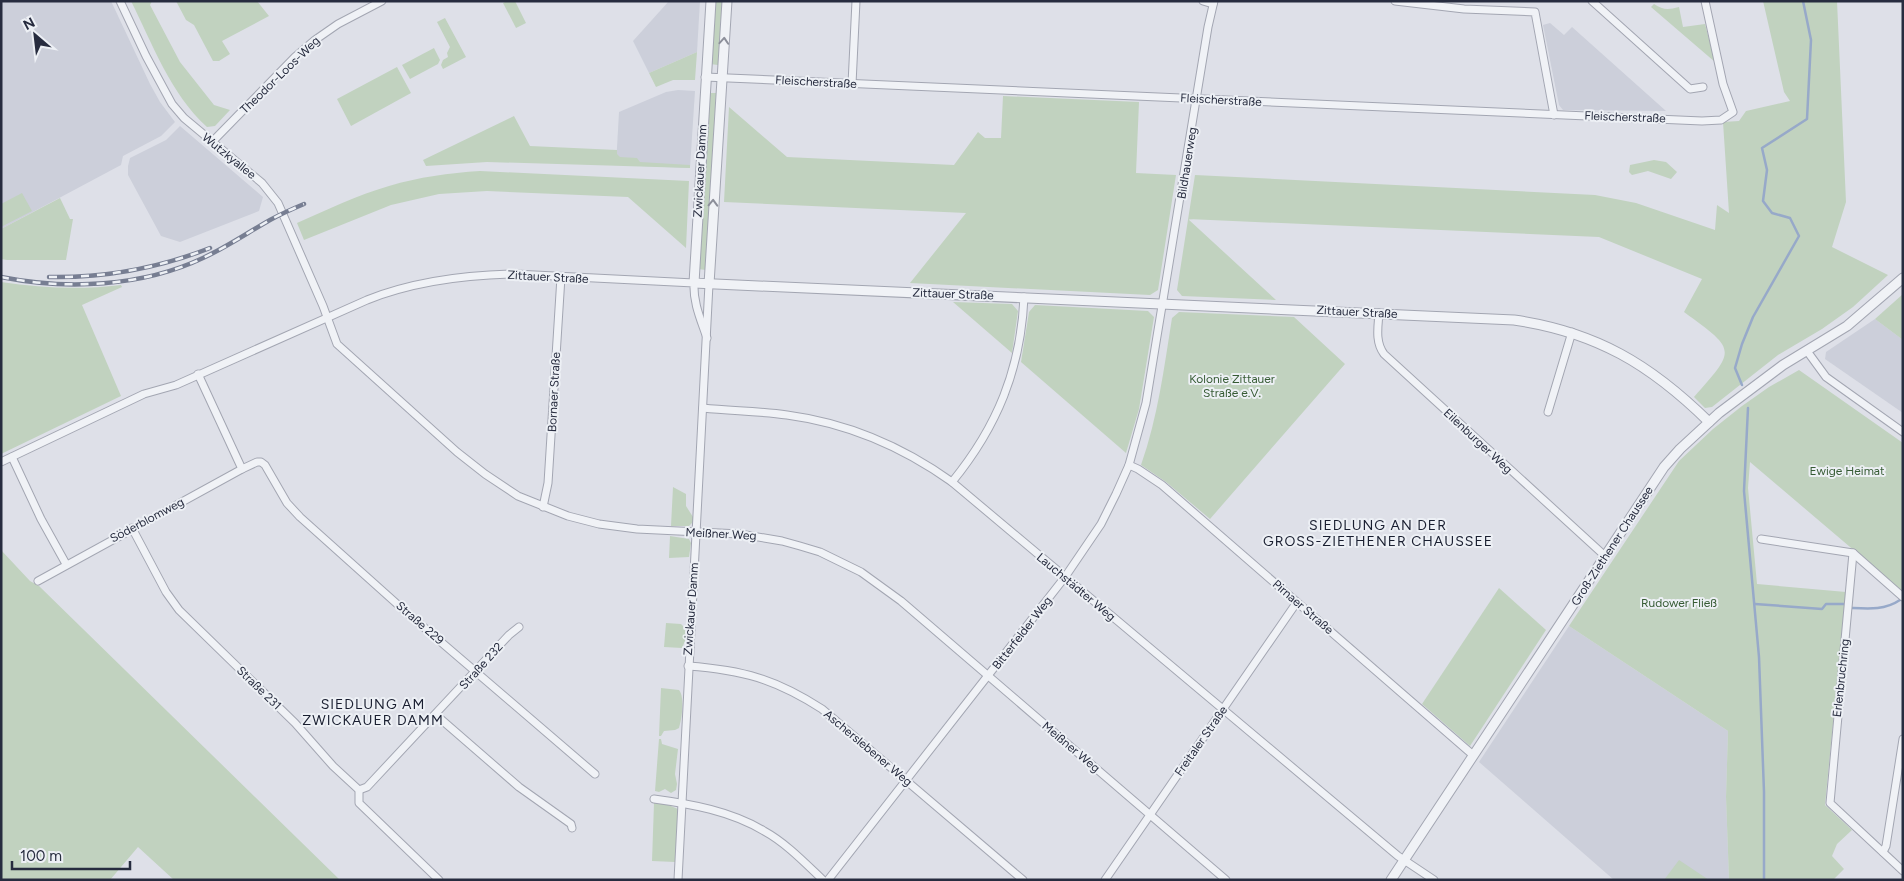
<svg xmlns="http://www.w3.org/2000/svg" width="1904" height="881" font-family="Figtree,sans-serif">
	<rect width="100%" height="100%" fill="#dee0e8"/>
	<!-- built -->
	<g fill="#cccfda">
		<polygon points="1,1 111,1 150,84 160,102 175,122 161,136 123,156 121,165 1,229"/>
		<polygon points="669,1 700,1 697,52 649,73 633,41"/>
		<polygon points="1550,23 1564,35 1572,27 1666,111 1563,110 1559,105 1543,25"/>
		<polygon points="678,90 695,91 690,168 616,165 619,112 666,92"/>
		<polygon points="180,126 263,197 259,211 180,242 161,236 128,175 128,166 130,158 166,140"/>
		<polygon points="1875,319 1903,340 1903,413 1825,359 1826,352"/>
		<polygon points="1569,626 1728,731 1726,797 1729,880 1614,880 1479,762"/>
	</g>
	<!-- green -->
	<g fill="#c1d2bf">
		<path d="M131 1H152L150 5 180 62 214 105 230 110 215 126 207 127C170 93 153 45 131 1Z"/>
		<polygon points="176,1 257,1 269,16 222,41 230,54 219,61 213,61 194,25 186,20"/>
		<polygon points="507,1 515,1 526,23 516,28 503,3"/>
		<polygon points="713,1 722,1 718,65 710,64"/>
		<path d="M1763 1H1837L1846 202 1832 247 1888 275 1853 307 1822 329 1778 355 1712 407 1705 408 1694 397C1737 349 1736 350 1684 312L1702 279 1599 237 1188 219 1276 300 1182 296 1177 290 1195 175 1595 195 1636 203 1715 230 1717 205 1729 213 1723 122 1739 121 1746 111 1790 101 1784 92Z"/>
		<path d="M1654 4C1663 10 1668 10 1679 7L1683 27 1705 24 1715 62 1651 7Z"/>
		<polygon points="445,18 466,57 443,69 441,65 443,60 448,57 447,53 450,47 437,22"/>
		<polygon points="434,48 440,60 438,64 410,79 402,65"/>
		<polygon points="697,52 695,80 673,80 656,87 649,73"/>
		<polygon points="397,67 411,93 351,126 337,99"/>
		<polygon points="708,93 716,93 706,270 698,269"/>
		<polygon points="1003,96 1139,102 1136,173 1176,175 1158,290 1150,295 910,283 966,213 724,202 729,107 787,157 954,165 978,132 985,138 1001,138"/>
		<polygon points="514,116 530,146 617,150 617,154 620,157 637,158 640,162 690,165 690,168 487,162 426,166 423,160"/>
		<polygon points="1654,160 1666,162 1677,172 1671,179 1648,171 1632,175 1629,172 1630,165"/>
		<path d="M480 171 689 181 686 248 628 197 487 191 439 194 391 205 304 240 297 223C327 210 357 195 389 186 419 177 449 173 480 171Z"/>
		<polygon points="22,193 32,211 1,227 1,204"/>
		<polygon points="60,198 70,219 73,219 66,260 7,260 1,259 1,229"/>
		<path d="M1 282C42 288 80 290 121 285L122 287 82 305 121 396 1 454Z"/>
		<polygon points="1903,294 1903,340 1875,319"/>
		<polygon points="953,302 1012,304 1018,311 1012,353"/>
		<polygon points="1035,305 1148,311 1154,317 1139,409 1126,453 1021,362 1029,312"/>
		<path d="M1179 312 1294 317 1345 364 1210 519 1166 482 1141 465C1158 417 1164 368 1172 318Z"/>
		<polygon points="1799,370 1903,443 1903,592 1750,462 1748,488 1757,584 1846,592 1825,805 1852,830 1837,844 1832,856 1844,869 1833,880 1729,880 1726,797 1728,731 1569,626 1679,461 1713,429 1742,406 1769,387"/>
		<polygon points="673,487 686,494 686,506 693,517 693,522 689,526 671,526"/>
		<polygon points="670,536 689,539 691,543 689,557 669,558"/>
		<polygon points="1,550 30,581 39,586 340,880 174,880 138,847 110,880 1,880"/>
		<polygon points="1499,588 1546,630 1470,746 1422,704"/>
		<polygon points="666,623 681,624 685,628 686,639 682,648 664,647"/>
		<path d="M661 688 679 690C685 697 682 719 679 728L675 730 664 731 661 736H659Z"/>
		<polygon points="659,739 661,739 662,744 678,749 675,774 677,784 676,790 671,793 665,789 659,792 655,791"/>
		<polygon points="654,803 666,804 678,809 675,862 652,861"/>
		<polygon points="1679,860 1709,880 1664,880"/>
	</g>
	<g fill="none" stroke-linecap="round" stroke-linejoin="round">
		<!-- stream -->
		<g stroke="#97a9c9" stroke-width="2.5">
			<polyline points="1742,385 1735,368 1742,344 1753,317 1799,236 1790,218 1772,213 1763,201 1767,170 1762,148 1807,119 1811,40 1803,1"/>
			<polyline points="1748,408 1744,491 1759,657 1764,792 1764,880"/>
			<polyline points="1755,604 1822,609 1826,604 1844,604"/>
			<path d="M1852 608C1870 609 1885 610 1900 600"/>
		</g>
		<defs>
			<g id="minor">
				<polyline points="120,1 146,56 172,104 184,118 262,183 278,203 323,306 337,344 457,452 485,474 518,496 568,516 599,524 637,529 740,534 782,541 800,546 820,552 861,572 901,601 1226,880"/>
				<polyline points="1203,1 1213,4"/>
				<polyline points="1395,1 1464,9 1535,12 1554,115"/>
				<polyline points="1592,1 1690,89 1703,87"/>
				<polyline points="705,77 1702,121 1721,120 1733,112 1723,84 1705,1"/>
				<polyline points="852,84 856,1"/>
				<polyline points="212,142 295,57 315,40 338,24 382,1"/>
				<path d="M1379 313C1378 327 1375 342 1384 354L1605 556"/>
				<polyline points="1807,351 1826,377 1903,432"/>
				<polyline points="198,374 242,469"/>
				<path d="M703 408C731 411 759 411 787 415 847 423 903 447 952 482L1398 856 1434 880"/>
				<polyline points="1548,412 1572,332"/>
				<polyline points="12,457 41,519 66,564"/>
				<path d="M1 462 144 394 176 385 367 300C415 281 464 275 515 274L694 283C693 303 701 320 707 338"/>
				<polyline points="1129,465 1138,469 1162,485 1473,755"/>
				<path d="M952 482C997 427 1021 369 1024 297"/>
				<polyline points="543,507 548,483 561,277"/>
				<polyline points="132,528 166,592 179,610 295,723 333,766 359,790 359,803 439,880"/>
				<polyline points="1761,539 1853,553 1903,597"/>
				<polyline points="1853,553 1830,803 1903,871"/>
				<polyline points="38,581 242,469 257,462 261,462 265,465 287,503 300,517 406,612 595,774"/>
				<path d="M688 666C743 670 775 679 822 709L1023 880"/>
				<polyline points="436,715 519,787 571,824 572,828"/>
				<polyline points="359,790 367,787 509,635 519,627"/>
				<path d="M654 799C691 804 731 811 764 831 786 843 805 863 823 880"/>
				<polyline points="1883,852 1886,846 1903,739"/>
				<polyline points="678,880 709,284"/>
				<polyline points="828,880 1065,577 1101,524 1116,494 1129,465 1146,403 1208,27 1214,1"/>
				<polyline points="1105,880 1297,602"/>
			</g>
			<g id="tertiary">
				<path d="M711 1 694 283 1514 320C1596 332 1650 364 1709 422"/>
				<polyline points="709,284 727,1"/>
				<polyline points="1391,880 1664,467 1680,449 1719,413 1783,365 1847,326 1903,278"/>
			</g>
		</defs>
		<!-- minor casing -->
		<use href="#minor" stroke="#a3a6b2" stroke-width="9"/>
		<!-- tertiary casing -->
		<use href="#tertiary" stroke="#a3a6b2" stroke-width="11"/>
		<!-- minor -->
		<use href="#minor" stroke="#f0f2f6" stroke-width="7"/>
		<!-- tertiary -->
		<use href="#tertiary" stroke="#f0f2f6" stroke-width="9"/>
		<defs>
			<g id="rail">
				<path d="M1 277C66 290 142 287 203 258 227 247 247 233 270 220 281 214 292 209 304 204"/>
				<path d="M49 277C104 278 159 268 210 248"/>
			</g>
		</defs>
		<!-- rail casing -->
		<use href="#rail" stroke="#777e92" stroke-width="4.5"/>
		<!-- rail -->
		<use href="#rail" stroke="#edf0f5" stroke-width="2.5" stroke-dasharray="8" stroke-linecap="butt"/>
	</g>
	<!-- one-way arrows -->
	<defs><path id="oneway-chevron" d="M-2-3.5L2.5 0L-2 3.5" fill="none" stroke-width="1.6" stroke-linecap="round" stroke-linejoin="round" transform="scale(1.25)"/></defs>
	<g stroke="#8c8f9a">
		<use href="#oneway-chevron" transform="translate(724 41) rotate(-86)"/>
		<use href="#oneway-chevron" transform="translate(713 203) rotate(-88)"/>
	</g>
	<g text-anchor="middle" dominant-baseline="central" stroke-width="4" stroke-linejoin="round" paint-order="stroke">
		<!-- street labels -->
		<g font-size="12" fill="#272c3f" stroke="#edf0f5">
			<text transform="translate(280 75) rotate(-44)">Theodor-Loos-Weg</text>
			<text transform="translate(816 82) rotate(3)">Fleischerstraße</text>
			<text transform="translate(1221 100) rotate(3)">Fleischerstraße</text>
			<text transform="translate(1625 117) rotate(2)">Fleischerstraße</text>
			<text transform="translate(229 156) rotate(39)">Wutzkyallee</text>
			<text transform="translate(1187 163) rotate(-81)">Bildhauerweg</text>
			<text transform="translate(700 171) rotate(-87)">Zwickauer Damm</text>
			<text transform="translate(548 277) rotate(3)">Zittauer Straße</text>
			<text transform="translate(953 294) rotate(2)">Zittauer Straße</text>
			<text transform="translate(1357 312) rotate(3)">Zittauer Straße</text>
			<text transform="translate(554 392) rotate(-87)">Bornaer Straße</text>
			<text transform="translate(1478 441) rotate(43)">Eilenburger Weg</text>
			<text transform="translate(147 520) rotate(-28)">Söderblomweg</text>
			<text transform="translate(721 534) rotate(3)">Meißner Weg</text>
			<text transform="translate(1612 546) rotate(-57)">Groß-Ziethener Chaussee</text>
			<text transform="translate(1076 587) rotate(40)">Lauchstädter Weg</text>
			<text transform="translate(1303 607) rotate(41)">Pirnaer Straße</text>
			<text transform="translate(691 609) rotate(-86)">Zwickauer Damm</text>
			<text transform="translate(420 623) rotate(41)">Straße 229</text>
			<text transform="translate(1022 633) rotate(-52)">Bitterfelder Weg</text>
			<text transform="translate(481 666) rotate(-48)">Straße 232</text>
			<text transform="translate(1841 678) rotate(-84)">Erlenbruchring</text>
			<text transform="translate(259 688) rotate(44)">Straße 231</text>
			<text transform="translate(1201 741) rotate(-55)">Freitaler Straße</text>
			<text transform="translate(1071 747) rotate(40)">Meißner Weg</text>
			<text transform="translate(868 748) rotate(40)">Ascherslebener Weg</text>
		</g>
		<!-- park labels -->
		<g font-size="12" fill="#365b34" stroke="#edf0f5">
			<text x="1232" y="379">Kolonie Zittauer<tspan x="1232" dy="14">Straße e.V.</tspan></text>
			<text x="1847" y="471">Ewige Heimat</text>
			<text x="1679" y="603">Rudower Fließ</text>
		</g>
		<!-- neighbourhood labels -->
		<g font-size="14" letter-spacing="1" fill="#191e30" stroke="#edf0f5">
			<text x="1378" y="525">SIEDLUNG AN DER<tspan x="1378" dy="16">GROSS-ZIETHENER CHAUSSEE</tspan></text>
			<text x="373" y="704">SIEDLUNG AM<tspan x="373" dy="16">ZWICKAUER DAMM</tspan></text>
		</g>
	</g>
	<!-- border -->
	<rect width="1904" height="881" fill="none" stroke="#272c3f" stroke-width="5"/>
	<!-- north arrow -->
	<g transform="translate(35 35) rotate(332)" stroke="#edf0f5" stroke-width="4" paint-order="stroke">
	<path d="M0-4L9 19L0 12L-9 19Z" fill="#272c3f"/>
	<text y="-8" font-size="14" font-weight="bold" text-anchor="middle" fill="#272c3f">N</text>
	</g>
	<!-- scale -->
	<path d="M12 861v8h118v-8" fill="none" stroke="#272c3f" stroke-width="2.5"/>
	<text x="20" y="861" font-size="15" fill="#272c3f" stroke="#edf0f5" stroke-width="4" paint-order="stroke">100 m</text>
</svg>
